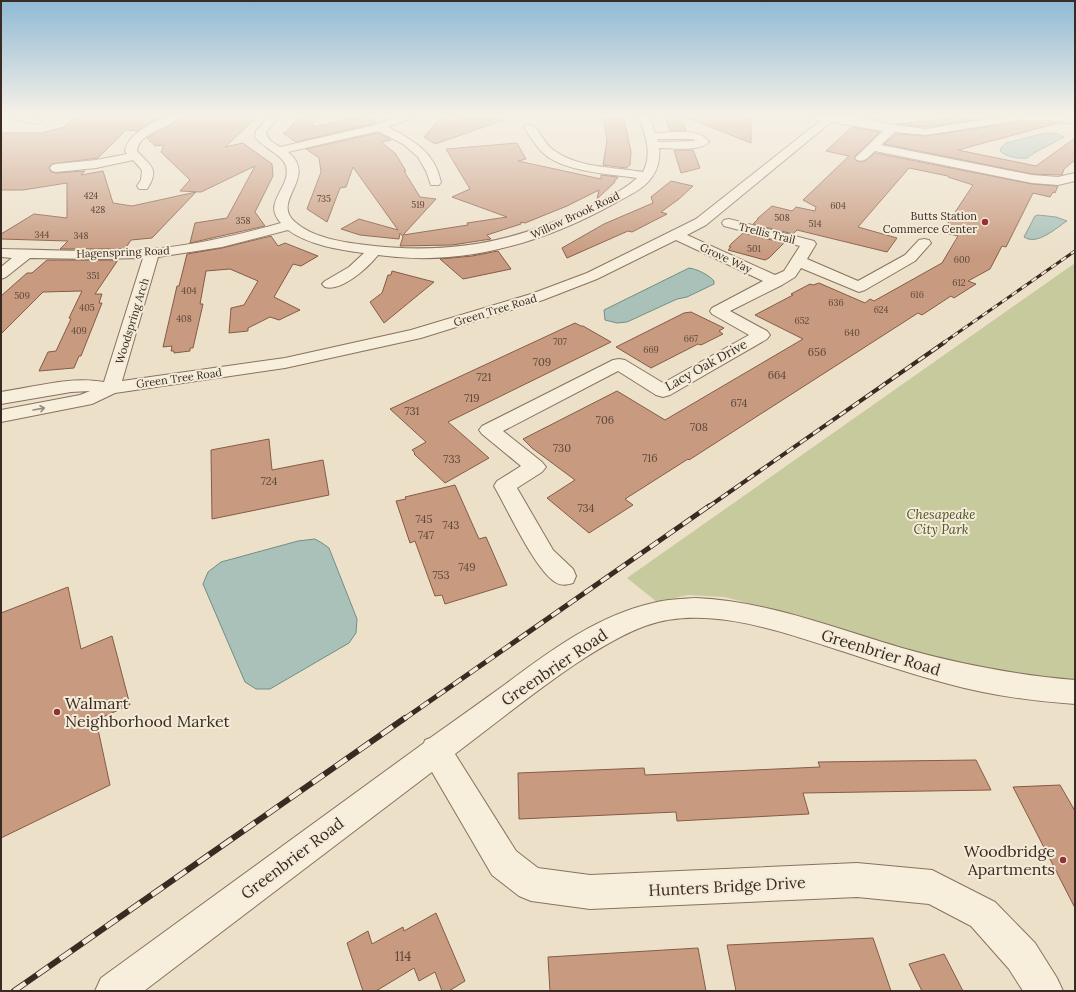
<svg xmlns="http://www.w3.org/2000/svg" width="1076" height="992" font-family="Lora,serif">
	<rect width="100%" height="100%" fill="#ece0c9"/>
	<!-- green -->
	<polygon fill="#c7ca9d" points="1075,263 1075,682 1029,678 922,657 848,636 809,618 724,597 688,595 657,602 627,578"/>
	<!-- water -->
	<g fill="#a9c1b9" stroke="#708f86">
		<path d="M1046 133 1058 134 1064 137 1034 153 1027 158C1018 159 1007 157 1000 151L1001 148 1006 143Z"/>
		<path d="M1038 215 1056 217 1067 221C1056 228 1037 246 1024 237L1035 216Z"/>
		<path d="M689 268C697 269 709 275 714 281V284L687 297 677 299 627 322 617 323 605 320 604 310Z"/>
		<polygon points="315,539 322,543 329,548 357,619 356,633 349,643 270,689 256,689 245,682 203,584 208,572 221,562 298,541"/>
	</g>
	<!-- building -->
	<g fill="#c89b81" stroke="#865b45">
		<polygon points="94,116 164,116 137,131 126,130 98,158 52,164 49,167 51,172 56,173 85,171 81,175 103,171 113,203 132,206 196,192 152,238 131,240 125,249 60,249 68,241 1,239 1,234 34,214 67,218 67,183 23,190 1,190 1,133 42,133 64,127 75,117"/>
		<polygon points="181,116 258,116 225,147 243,143 272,164 273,176 255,212 265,226 190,243 195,223 227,218 255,166 201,192 180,191 190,180 161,152 164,145 155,146 147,138 176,122"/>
		<polygon points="300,116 319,116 312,127 362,116 365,116 377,123 296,142 283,133 285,133"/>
		<polygon points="442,116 451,116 504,120 435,144 424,137"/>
		<polygon points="665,116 680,116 686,131 670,131"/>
		<polygon points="685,116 751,116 751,143 685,117"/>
		<polygon points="953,116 960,116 973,120 926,127 895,124 923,121 927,122"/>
		<polygon points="603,117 623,117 624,119 631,152 630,165 626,168 603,165 607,141"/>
		<polygon points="1020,122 1058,123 958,150 1036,166 1075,138 1075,160 1064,169 1062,175 1032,174 884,144 896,134 926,136"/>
		<polygon points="852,127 880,132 854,157 857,161 865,161 875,153 1032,184 1058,186 1055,193 1053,192 1050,197 1033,193 1006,247 1002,246 990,269 968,281 976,284 954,298 951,296 922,315 918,313 689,460 688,459 625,499 633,505 589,533 547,498 575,480 532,448 523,439 617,391 665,420 803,339 755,315 793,295 791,294 810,284 813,285 819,283 865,303 870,299 874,301 942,263 958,236 942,232 973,185 948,177 948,176 909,168 858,227 897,238 887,252 797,230 793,234 753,224 758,219 757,219 772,206 792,211 796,207 815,211 816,207 803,200 849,156 826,151"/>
		<polygon points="378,133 391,140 381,142 395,153 406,171 404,171 420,197 436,199 403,235 468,225 467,223 507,217 452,197 470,189 446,149 517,143 526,159 518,161 601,179 601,175 618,177 614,182 615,182 597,199 599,190 567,206 525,223 521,222 521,224 487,235 491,239 452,245 400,246 403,237 400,233 399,239 360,235 341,229 359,219 398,230 353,167 346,187 340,188 327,222 307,209 321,172 319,158 306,149"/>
		<polygon points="674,150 693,150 700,168 681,173"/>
		<polygon points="671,181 693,186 679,199 661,212 667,214 632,232 628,231 567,258 562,248 604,224 653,203 651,197"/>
		<polygon points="743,233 784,243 769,258 765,260 728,250 731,247 729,247 731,244"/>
		<polygon points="271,236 278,246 285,243 318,256 301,266 293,264 274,297 300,310 279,320 270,317 248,328 248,331 229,333 231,308 244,305 258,281 230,269 206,271 200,304 203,304 193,348 190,348 190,351 174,353 174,351 171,351 172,346 163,347 177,286 179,286 187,254 222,248"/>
		<polygon points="498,251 511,269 463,279 440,259 472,256"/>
		<polygon points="47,260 118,260 95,294 102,294 99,303 102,303 81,356 79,356 74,368 39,371 48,352 56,351 71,319 69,318 82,291 43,292 1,334 1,296 27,273 32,273"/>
		<polygon points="392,271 434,282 384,323 370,302 382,293 388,275 391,275"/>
		<polygon points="691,312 724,328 719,331 723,334 701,345 698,344 651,368 616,347 684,313"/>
		<polygon points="575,323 581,326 583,326 611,342 448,422 489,458 445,483 414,454 415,453 412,450 426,442 390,409"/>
		<polygon points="269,439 272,470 323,460 329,495 212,519 211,450"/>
		<polygon points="455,485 479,539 486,537 507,585 445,604 442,595 435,596 415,541 410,543 396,501 406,499 405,497"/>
		<polygon points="68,587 81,649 112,636 130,705 96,720 110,785 1,838 1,613"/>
		<polygon points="976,760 991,790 803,793 809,814 677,821 676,812 519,819 518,773 644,768 645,775 820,767 818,762"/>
		<polygon points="1060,785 1075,811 1075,908 1013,787"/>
		<polygon points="436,913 465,981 449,991 442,991 435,972 419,981 414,968 376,991 363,991 347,943 368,931 372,944 403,927 404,931"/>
		<polygon points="873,938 891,991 736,991 727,945"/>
		<polygon points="698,948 706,991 550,991 548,957"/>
		<polygon points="944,954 963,991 922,991 909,964"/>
	</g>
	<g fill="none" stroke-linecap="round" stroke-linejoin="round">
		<defs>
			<g id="minor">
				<polygon points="11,116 29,116 40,119 41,121 36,124 12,118"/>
				<path d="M167 116H180C169 130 140 130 137 151 149 165 161 168 147 189H139L137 186 141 180 142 170 133 160 96 168 56 172 52 171 50 168 52 165 56 164 96 160 127 154 125 151C129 132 152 124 167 116Z"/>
				<path d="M269 116H280L266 132C267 140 274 143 280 147L375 125 398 116H410L409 119 388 127C414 141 434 151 441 182L439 185H431L426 171 418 157 403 144 378 131 288 152C319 178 270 200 295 222 313 238 342 242 366 245 446 255 515 243 588 207 605 199 623 191 637 178 610 174 562 172 542 152 537 147 528 134 524 127L525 125H533C541 132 544 143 552 149 576 168 614 167 643 172 653 153 645 135 639 116H649L655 133C672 133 698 127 709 142 701 152 671 148 659 148 660 159 658 169 652 177 644 189 628 196 615 203 574 226 531 243 485 252 450 259 413 260 378 255 368 268 341 292 325 287L322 284 325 281 349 267 364 253C339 250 309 245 288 230L222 247 158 257 122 381 285 358 411 330 531 294 587 273 696 219 820 121 813 119 812 116H855L894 125 926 129 1007 116H1063L1075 118V124L1048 120H1020L926 135 895 132 881 145 1032 175 1058 177 1075 173V181L1058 185 1032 183 875 151C869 156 865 163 857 160L855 158 857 156 883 131 831 122 706 225 687 235 775 275 784 271 800 246 724 226 722 223 724 220 729 219 814 241 816 244 807 259 858 281 905 255 919 240 924 239 929 240 931 243 915 261 865 290 859 292 801 268 795 277 782 285 730 311 767 331 770 335 767 339 670 395 663 397 656 395 618 371 503 431 542 462 546 467 542 472 517 488 553 550 573 569 576 576 573 583C566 585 561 586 555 582 534 568 508 510 494 486L497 481 521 466 482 434 479 430 482 426 613 360 619 359 625 360 663 383 749 335 712 314 710 311 712 308 763 281 676 240 597 279 543 300 421 338 285 368 115 393 92 404 1 422V410L80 395 90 391 71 392 1 404V392C35 387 70 376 104 382L143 258 96 259 30 258 6 277 1 279V267L12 258 1 257V249C52 250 102 253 153 249 196 245 239 235 281 223 261 202 292 188 286 166 283 155 263 148 255 137L256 131ZM657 139H693L696 141 658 142Z"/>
				<path d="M696 598C767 601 834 628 902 648 959 664 1016 675 1075 680V704C1031 701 988 695 945 683 912 674 878 663 845 652 785 633 707 603 645 626 621 635 598 649 577 663 535 691 495 724 455 754L516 851 538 868 590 875 857 863 932 870 995 902 1035 943 1057 978 1063 991H1023L1009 969 971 926 929 904 857 897 590 909 531 901 519 896 492 875 432 772 144 991H95L101 978 424 743 425 740 430 738C456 720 482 701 507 683 551 650 599 615 653 603 667 599 682 599 696 598Z"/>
			</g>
		</defs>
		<!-- minor casing -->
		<use href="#minor" stroke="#88725e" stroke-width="2"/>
		<!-- minor -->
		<use href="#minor" fill="#f7eedc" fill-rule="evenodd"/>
		<defs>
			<polyline id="rail-far3" points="943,343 1075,251"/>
			<polyline id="rail-far2" points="708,507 945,342"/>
			<polyline id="rail-far1" points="404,719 709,506"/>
			<polyline id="rail" points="14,991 405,718"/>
		</defs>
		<!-- rail-far3 casing -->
		<use href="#rail-far3" stroke="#392b21" stroke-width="3"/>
		<!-- rail-far2 casing -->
		<use href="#rail-far2" stroke="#392b21" stroke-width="4"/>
		<!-- rail-far1 casing -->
		<use href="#rail-far1" stroke="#392b21" stroke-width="5"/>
		<!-- rail casing -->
		<use href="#rail" stroke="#392b21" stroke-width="6"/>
		<!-- rail-far3 -->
		<use href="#rail-far3" stroke="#f4ead8" stroke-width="2" stroke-dasharray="6" stroke-linecap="butt"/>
		<!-- rail-far2 -->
		<use href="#rail-far2" stroke="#f4ead8" stroke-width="2.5" stroke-dasharray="8" stroke-linecap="butt"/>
		<!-- rail-far1 -->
		<use href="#rail-far1" stroke="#f4ead8" stroke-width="3.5" stroke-dasharray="10" stroke-linecap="butt"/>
		<!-- rail -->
		<use href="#rail" stroke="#f4ead8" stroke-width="4.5" stroke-dasharray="14" stroke-linecap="butt"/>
	</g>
	<!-- one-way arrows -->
	<defs><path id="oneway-shaft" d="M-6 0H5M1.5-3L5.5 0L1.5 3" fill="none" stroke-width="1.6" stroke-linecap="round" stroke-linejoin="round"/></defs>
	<use stroke="#988c7e" href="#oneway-shaft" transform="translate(39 409) rotate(-10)"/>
	<!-- sky -->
	<linearGradient id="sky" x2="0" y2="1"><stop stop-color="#8fb9d5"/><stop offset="0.45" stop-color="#f6f1e7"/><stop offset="1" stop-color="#f6f1e7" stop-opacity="0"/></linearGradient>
	<rect width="1076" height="255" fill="url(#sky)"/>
	<!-- markers -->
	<g fill="#943137" stroke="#f4ead8" stroke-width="1.5">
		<circle cx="985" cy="222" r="4"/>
		<circle cx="57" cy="712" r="4"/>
		<circle cx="1063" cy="860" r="4"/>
	</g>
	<g text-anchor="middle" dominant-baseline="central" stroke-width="4" stroke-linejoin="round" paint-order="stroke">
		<!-- far-number labels -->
		<g font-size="9" fill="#5d4739">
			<text x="91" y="195">424</text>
			<text x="324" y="198">735</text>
			<text x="418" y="204">519</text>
			<text x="838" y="205">604</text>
			<text x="98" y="209">428</text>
			<text x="782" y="217">508</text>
			<text x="243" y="220">358</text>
			<text x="815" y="223">514</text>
			<text x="42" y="234">344</text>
			<text x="81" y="235">348</text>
			<text x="754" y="248">501</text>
			<text x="962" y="259">600</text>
			<text x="93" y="275">351</text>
			<text x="959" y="282">612</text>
			<text x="189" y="290">404</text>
			<text x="917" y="294">616</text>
			<text x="22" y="295">509</text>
			<text x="836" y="302">636</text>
			<text x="87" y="307">405</text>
			<text x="881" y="309">624</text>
			<text x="184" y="318">408</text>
			<text x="802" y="320">652</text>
			<text x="79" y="330">409</text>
			<text x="852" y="332">640</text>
			<text x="691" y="338">667</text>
			<text x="560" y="341">707</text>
			<text x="651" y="349">669</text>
		</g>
		<!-- far-street labels -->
		<g font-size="11" fill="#392b21" stroke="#f4ead8">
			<text transform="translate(575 215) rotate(-25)">Willow Brook Road</text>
			<text transform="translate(767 233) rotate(14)">Trellis Trail</text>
			<text transform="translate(123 252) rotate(-2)">Hagenspring Road</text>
			<text transform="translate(726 258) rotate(25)">Grove Way</text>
			<text transform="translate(495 310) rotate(-17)">Green Tree Road</text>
			<text transform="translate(132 321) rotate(-73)">Woodspring Arch</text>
			<text transform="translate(179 378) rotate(-8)">Green Tree Road</text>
		</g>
		<!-- far-poi labels -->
		<g font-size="11" fill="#392b21" stroke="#f4ead8" text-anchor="end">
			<text x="977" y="216">Butts Station<tspan x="977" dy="13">Commerce Center</tspan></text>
		</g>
		<!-- number labels -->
		<g font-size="11" fill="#5d4739">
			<text x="817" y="352">656</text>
			<text x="542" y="362">709</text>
			<text x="777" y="375">664</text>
			<text x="484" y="377">721</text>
			<text x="472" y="398">719</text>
			<text x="739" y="403">674</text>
			<text x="412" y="411">731</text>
			<text x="605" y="420">706</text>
			<text x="699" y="427">708</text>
			<text x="562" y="448">730</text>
			<text x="650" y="458">716</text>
			<text x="452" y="459">733</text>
			<text x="269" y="481">724</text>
			<text x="586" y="508">734</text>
			<text x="424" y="519">745</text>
			<text x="451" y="525">743</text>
			<text x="426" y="535">747</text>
			<text x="467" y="567">749</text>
			<text x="441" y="575">753</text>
		</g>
		<!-- street labels -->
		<g font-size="13" fill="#392b21" stroke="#f4ead8">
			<text transform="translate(706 365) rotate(-29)">Lacy Oak Drive</text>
		</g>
		<!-- park labels -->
		<g font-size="13" font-style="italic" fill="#4c5429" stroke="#f4ead8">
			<text x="941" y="514">Chesapeake<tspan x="941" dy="15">City Park</tspan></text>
		</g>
		<!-- near-number labels -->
		<g font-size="13" fill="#5d4739">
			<text x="403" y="956">114</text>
		</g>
		<!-- near-street labels -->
		<g font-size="16" fill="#392b21" stroke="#f4ead8">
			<text transform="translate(881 652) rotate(17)">Greenbrier Road</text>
			<text transform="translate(554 667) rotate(-34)">Greenbrier Road</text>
			<text transform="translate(292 858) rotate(-37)">Greenbrier Road</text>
			<text transform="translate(727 886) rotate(-3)">Hunters Bridge Drive</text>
		</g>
		<!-- near-poi labels -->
		<g font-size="16" fill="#392b21" stroke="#f4ead8" text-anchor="start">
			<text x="65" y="703">Walmart<tspan x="65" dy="18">Neighborhood Market</tspan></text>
			<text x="1055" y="851" text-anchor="end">Woodbridge<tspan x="1055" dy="18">Apartments</tspan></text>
		</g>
	</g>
	<!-- border -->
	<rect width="1076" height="992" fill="none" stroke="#392b21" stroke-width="4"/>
</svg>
